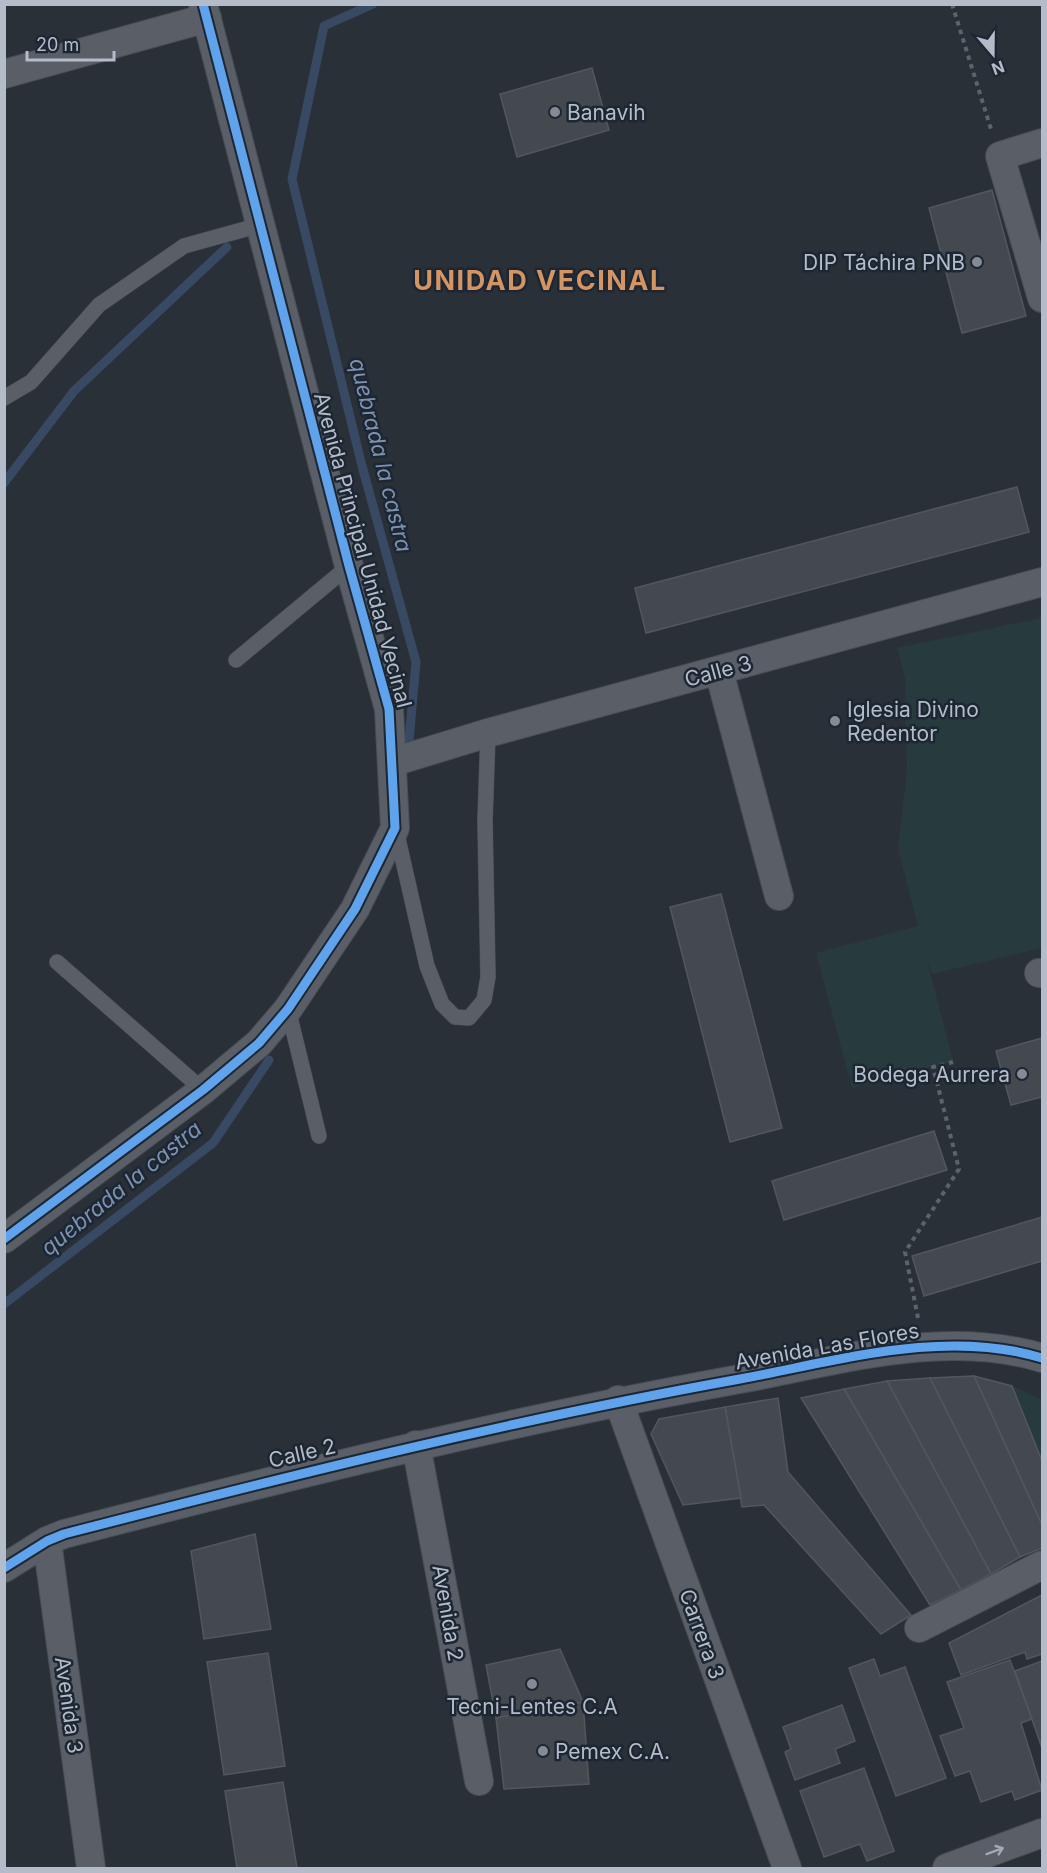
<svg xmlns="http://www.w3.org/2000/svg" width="1047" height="1873" font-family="Inter,sans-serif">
	<rect width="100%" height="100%" fill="#2a3038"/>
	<!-- green -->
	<g fill="#273a3e">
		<polygon points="1041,618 1042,948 932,974 927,960 953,1061 852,1088 816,953 918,926 898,849 907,770 905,678 897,648"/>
		<polygon points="1012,1386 1042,1400 1042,1461"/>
	</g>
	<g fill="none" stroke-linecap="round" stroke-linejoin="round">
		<!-- stream -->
		<g stroke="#384963" stroke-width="9">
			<polyline points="373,4 324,26 292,179 362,466 416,662 409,741"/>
			<polyline points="4,483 74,391 227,247"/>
			<polyline points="4,1304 213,1143 269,1060"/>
		</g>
	</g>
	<!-- building -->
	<g fill="#444950" stroke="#52575f" stroke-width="1.5">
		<polygon points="592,68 609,130 517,157 500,94"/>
		<polygon points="992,190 1026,316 962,333 929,208"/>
		<polygon points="1017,487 1029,532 646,633 635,588"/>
		<polygon points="721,894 782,1128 730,1142 670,907"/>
		<polygon points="1042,1038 1042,1097 1011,1105 996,1051"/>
		<polygon points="934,1131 947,1170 784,1220 772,1181"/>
		<polygon points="1042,1217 1042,1261 924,1296 912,1256"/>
		<polygon points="974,1376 1012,1386 1042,1461 1042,1525"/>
		<polygon points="974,1376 1042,1525 1042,1548 1020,1557 930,1378"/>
		<polygon points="930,1378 1020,1557 991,1574 887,1381"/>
		<polygon points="887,1381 991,1574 961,1590 844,1389"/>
		<polygon points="844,1389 961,1590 930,1605 801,1398"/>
		<polygon points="778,1398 788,1472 911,1615 881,1634 764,1505 742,1507 725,1407"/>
		<polygon points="725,1407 741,1498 683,1505 651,1434 659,1419"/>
		<polygon points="255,1534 271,1629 204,1639 191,1551"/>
		<polygon points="1042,1595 1042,1654 1027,1659 1025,1652 961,1675 949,1643"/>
		<polygon points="560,1649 583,1702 496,1718 486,1665"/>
		<polygon points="268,1653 285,1766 224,1775 207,1662"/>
		<polygon points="874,1659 880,1676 905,1667 946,1778 896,1796 849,1668"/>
		<polygon points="1010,1660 1032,1719 1021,1723 1042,1790 1015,1800 1012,1791 981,1802 970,1771 955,1776 940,1736 964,1728 947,1682"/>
		<polygon points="1042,1661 1042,1748 1015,1671"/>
		<polygon points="583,1702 589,1784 504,1789 496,1718"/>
		<polygon points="842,1705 855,1741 835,1749 840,1763 795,1780 785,1752 791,1749 783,1727"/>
		<polygon points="864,1768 894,1851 867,1861 860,1844 824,1857 800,1791"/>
		<polygon points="283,1782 297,1868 237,1868 225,1791"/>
	</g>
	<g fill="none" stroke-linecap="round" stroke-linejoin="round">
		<defs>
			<g id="lane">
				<polyline points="4,398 31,382 99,305 184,246 260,225"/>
				<polyline points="236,660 349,566"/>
				<polyline points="396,830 427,966 442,1004 455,1017 469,1018 484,1000 488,977 485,821 488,733"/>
				<polyline points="57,962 203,1090"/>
				<polyline points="288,1009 319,1136"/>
			</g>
			<g id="street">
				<polyline points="4,74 207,18"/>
				<polyline points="1042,143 1000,156 1042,298"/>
				<polyline points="719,671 779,896"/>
				<polyline points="393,762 488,733 1042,582"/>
				<polyline points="1039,973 1042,973"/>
				<polyline points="4,1239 203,1090 259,1043 288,1009 355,909 395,828 389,709 349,566 203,4"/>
				<polyline points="618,1400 787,1868"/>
				<polyline points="416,1445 479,1781"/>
				<polyline points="47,1541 91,1868"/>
				<path d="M4 1568 47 1541 64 1534C288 1476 512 1420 740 1379 838 1361 944 1328 1042 1358"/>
				<polyline points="919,1628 1042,1565"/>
				<polyline points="947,1868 1042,1833"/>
			</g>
		</defs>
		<!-- lane casing -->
		<use href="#lane" stroke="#484c53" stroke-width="16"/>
		<!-- street casing -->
		<use href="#street" stroke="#484c53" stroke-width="30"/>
		<!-- path -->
		<g stroke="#5d636a" stroke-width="4" stroke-dasharray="4.5 4.5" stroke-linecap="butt">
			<polyline points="952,4 991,129"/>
			<polyline points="918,1318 905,1252 959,1169 933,1067 953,1062"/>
		</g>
		<!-- lane -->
		<use href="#lane" stroke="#5a5e66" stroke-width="15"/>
		<!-- street -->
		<use href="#street" stroke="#5a5e66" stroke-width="28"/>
		<defs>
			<g id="cycleway">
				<polyline points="4,1239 203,1090 259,1043 288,1009 355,909 395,828 389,709 349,566 203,4"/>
				<path d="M4 1568 47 1541 64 1534C288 1476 512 1420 740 1379 838 1361 944 1328 1042 1358"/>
			</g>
		</defs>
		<!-- cycleway casing -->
		<use href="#cycleway" stroke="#1d2633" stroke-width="13"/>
		<!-- cycleway -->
		<use href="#cycleway" stroke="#60a3ed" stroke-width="9"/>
	</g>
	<!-- one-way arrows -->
	<defs><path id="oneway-shaft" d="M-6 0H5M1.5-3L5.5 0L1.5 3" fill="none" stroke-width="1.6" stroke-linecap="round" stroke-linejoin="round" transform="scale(1.5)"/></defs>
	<use stroke="#a2a9b5" href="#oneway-shaft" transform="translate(995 1851) rotate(-20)"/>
	<!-- markers -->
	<g fill="#848b96" stroke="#1d2633" stroke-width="2">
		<circle cx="555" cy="112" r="6"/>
		<circle cx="977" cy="262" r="6"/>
		<circle cx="835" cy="721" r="6"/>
		<circle cx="1022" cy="1074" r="6"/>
		<circle cx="532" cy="1684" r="6"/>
		<circle cx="543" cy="1751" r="6"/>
	</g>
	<g text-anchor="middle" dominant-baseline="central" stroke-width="5" stroke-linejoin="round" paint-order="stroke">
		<!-- poi labels -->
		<g font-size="21" fill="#b4bcc9" stroke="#1d2633" text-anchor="start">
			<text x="567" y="112">Banavih</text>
			<text x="965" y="262" text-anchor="end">DIP Táchira PNB</text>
			<text x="847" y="709">Iglesia Divino<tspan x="847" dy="24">Redentor</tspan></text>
			<text x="1010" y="1074" text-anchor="end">Bodega Aurrera</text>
			<text x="532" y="1706" text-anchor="middle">Tecni-Lentes C.A</text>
			<text x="555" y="1751">Pemex C.A.</text>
		</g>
		<!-- street labels -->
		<g font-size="21" fill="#b4bcc9" stroke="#1d2633">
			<text transform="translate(363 550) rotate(75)">Avenida Principal Unidad Vecinal</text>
			<text transform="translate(718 671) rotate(-15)">Calle 3</text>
			<text transform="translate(827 1346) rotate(-10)">Avenida Las Flores</text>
			<text transform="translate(302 1453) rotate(-13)">Calle 2</text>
			<text transform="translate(448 1613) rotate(80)">Avenida 2</text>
			<text transform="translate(702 1634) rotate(70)">Carrera 3</text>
			<text transform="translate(69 1705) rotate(82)">Avenida 3</text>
		</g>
		<!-- water labels -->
		<g font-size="22" font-style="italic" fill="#7c92b1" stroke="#1d2633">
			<text transform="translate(381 455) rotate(76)">quebrada la castra</text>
			<text transform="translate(121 1188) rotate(-39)">quebrada la castra</text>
		</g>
		<!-- district labels -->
		<g font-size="27" font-weight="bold" letter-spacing="1.5" fill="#d59563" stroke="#1d2633">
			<text x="540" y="280">UNIDAD VECINAL</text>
		</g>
	</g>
	<!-- border -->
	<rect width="1047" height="1873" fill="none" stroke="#b4bcc9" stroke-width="12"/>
	<!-- north arrow -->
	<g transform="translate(993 54) rotate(160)" stroke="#1d2633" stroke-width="4.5" paint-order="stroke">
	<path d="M0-4.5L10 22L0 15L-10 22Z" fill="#b4bcc9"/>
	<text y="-9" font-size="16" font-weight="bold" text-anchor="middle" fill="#b4bcc9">N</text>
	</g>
	<!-- scale -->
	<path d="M27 51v9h87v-9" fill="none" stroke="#b4bcc9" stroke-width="3"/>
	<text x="36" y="51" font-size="18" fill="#b4bcc9" stroke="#1d2633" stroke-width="4.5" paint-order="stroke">20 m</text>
</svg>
